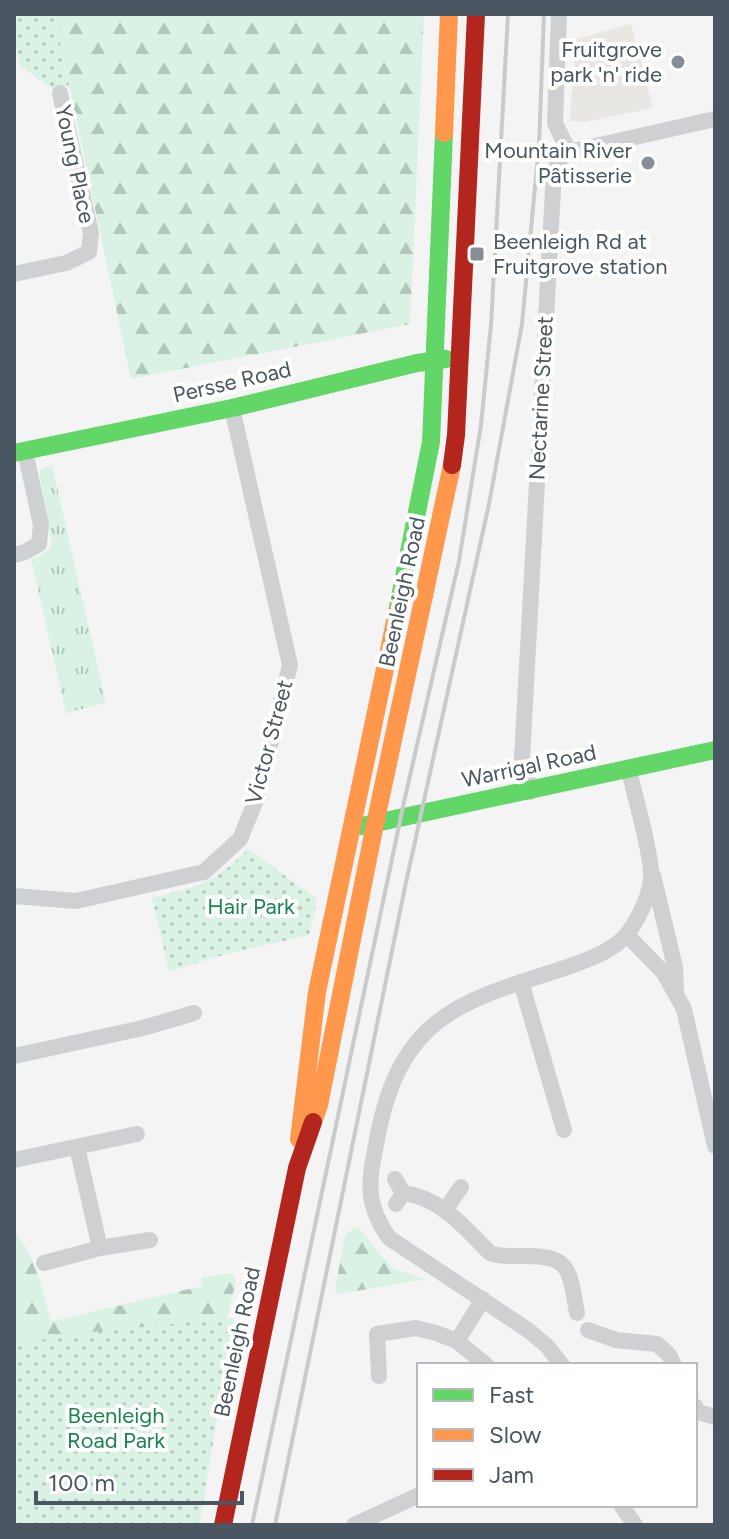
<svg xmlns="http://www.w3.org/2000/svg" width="729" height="1539" font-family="Figtree,sans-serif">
	<defs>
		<pattern id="grass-tufts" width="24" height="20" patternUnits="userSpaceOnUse" patternTransform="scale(2)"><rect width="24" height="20" fill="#d9f2e3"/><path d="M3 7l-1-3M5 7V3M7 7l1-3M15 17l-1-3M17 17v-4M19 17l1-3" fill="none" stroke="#b2c7bb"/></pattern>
		<pattern id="forest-firs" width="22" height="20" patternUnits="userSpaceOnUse" patternTransform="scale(2)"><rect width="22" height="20" fill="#d9f2e3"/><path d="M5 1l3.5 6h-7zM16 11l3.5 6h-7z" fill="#b2c7bb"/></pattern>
		<pattern id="park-dots" width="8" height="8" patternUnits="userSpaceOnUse" patternTransform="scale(2)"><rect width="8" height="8" fill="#d9f2e3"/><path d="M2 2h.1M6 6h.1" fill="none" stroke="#b2c7bb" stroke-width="1.8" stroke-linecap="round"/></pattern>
	</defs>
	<rect width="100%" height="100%" fill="#f4f4f4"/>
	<!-- commercial -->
	<polygon fill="#e8e7e3" points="631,24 653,108 585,122 570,121 576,39"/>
	<!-- grass -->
	<path fill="url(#grass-tufts)" d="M52 465 106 703 66 713 31 559C42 556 48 553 52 542L40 477V470Z"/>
	<!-- forest -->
	<g fill="url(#forest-firs)">
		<polygon points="54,14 424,14 410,324 131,379"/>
		<polygon points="355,1227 359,1228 393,1269 426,1279 339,1294 335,1290 345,1235"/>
		<path d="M14 1231C35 1257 42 1287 50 1319L53 1321 202 1286 201 1278 232 1273 236 1281 224 1331 199 1525 14 1521Z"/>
	</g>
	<!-- park -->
	<g fill="url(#park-dots)">
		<polygon points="14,14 54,14 69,86 53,89 20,66 14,37"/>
		<path d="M248 849 317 899 309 935 230 953 169 971 152 898C197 887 215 883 248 849Z"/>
		<polygon points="234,1318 199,1525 14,1525 14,1344 93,1332"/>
	</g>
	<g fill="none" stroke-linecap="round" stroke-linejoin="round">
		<!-- street -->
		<g stroke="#ced0d2" stroke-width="16">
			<polyline points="559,14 555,123 569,152"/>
			<polyline points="14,274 66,263 89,252 91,233 60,93"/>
			<polyline points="14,555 25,552 39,544 41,525 25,451"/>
			<polyline points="530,792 522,758 554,171 561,158 569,152 715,119"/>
			<polyline points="653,875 675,967 676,989"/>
			<polyline points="14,896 76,901 204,872 240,839 256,800 290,665 232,408"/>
			<polyline points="627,935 664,973 684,1009 715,1146"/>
			<polyline points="521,982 564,1130"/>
			<polyline points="14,1056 143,1028 194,1013"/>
			<polyline points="77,1147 100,1248"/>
			<polyline points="14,1160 137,1134"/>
			<polyline points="395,1179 403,1193 396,1204"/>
			<path d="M403 1193C440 1197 465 1228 490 1253 501 1257 510 1256 522 1256 571 1255 569 1269 577 1313"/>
			<polyline points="446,1209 461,1187"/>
			<polyline points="44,1263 100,1248 150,1240"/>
			<polyline points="588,1330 616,1340 657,1344 669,1355 674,1365"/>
			<polyline points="457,1341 483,1299"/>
			<path d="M562 1365 547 1346 528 1330 389 1238C362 1199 370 1177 378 1134 402 1015 461 1001 565 968 586 960 613 952 628 933 639 918 653 890 651 871 648 838 636 803 629 770"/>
			<polyline points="379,1376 377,1334 416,1328 436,1333 457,1341 486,1365"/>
			<polyline points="695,1406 698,1412 715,1417"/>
			<polyline points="621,1505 635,1525"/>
			<polyline points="354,1525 419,1495"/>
		</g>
		<!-- fast -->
		<g stroke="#63d668" stroke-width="18">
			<polyline points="14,453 232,408 417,363 446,359"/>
			<polyline points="397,612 431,442 444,133"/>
			<polyline points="362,826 715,750"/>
		</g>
		<!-- slow -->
		<g stroke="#ff974d" stroke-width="18">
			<polyline points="444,133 449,14"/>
			<polyline points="313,1122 319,1105 375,824 452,465"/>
			<polyline points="299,1139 317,992 397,612"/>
		</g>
		<!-- jam -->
		<g stroke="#b3261e" stroke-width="18">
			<polyline points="452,465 456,435 476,14"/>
			<polyline points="223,1525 297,1168 313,1122"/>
		</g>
		<!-- rail -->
		<g stroke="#c9cacc" stroke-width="4">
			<polyline points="252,1525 404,802 459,561 481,425 491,325 508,14"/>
			<polyline points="275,1525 405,887 489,504 522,324 539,145 544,14"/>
		</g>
	</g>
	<!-- markers -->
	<g fill="#868d94" stroke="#fff" stroke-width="3">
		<circle cx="678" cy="62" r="8"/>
		<circle cx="648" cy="163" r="8"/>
		<rect x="469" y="246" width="16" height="16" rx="4"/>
	</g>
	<g text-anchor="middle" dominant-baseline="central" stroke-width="8" stroke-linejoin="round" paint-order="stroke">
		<!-- poi labels -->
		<g font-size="22" fill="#4a5661" stroke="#fff" text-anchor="end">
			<text x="662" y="49">Fruitgrove<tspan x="662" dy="25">park 'n' ride</tspan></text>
			<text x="632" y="150">Mountain River<tspan x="632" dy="25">Pâtisserie</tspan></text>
			<text x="493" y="241" text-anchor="start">Beenleigh Rd at<tspan x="493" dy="25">Fruitgrove station</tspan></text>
		</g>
		<!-- street labels -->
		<g font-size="22" fill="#4a5661" stroke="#fff">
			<text transform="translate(75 164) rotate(78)">Young Place</text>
			<text transform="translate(232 382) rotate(-13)">Persse Road</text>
			<text transform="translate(541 398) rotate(-87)">Nectarine Street</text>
			<text transform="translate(402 592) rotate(-78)">Beenleigh Road</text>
			<text transform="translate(269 742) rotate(-75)">Victor Street</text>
			<text transform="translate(529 766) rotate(-12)">Warrigal Road</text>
			<text transform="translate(237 1342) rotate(-78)">Beenleigh Road</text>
		</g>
		<!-- park labels -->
		<g font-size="22" fill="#17864f" stroke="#fff">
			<text x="251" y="906">Hair Park</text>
			<text x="116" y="1415">Beenleigh<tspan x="116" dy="25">Road Park</tspan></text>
		</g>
	</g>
	<!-- border -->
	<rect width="729" height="1539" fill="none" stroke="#4a5661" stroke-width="32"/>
	<!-- legend -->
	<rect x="417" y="1363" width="280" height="144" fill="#ffffff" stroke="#b7bbc0" stroke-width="2"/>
	<rect x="433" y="1389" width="40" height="12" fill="#63d668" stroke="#b7bbc0" stroke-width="2"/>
	<text x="489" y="1403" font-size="24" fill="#4a5661">Fast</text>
	<rect x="433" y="1429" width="40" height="12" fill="#ff974d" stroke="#b7bbc0" stroke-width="2"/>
	<text x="489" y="1443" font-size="24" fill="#4a5661">Slow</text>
	<rect x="433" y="1469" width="40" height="12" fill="#b3261e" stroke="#b7bbc0" stroke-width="2"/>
	<text x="489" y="1483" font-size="24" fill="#4a5661">Jam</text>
	<!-- scale -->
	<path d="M36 1491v12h206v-12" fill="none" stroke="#4a5661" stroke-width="4"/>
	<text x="48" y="1491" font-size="24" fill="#4a5661" stroke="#ffffff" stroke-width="6" paint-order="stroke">100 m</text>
</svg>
